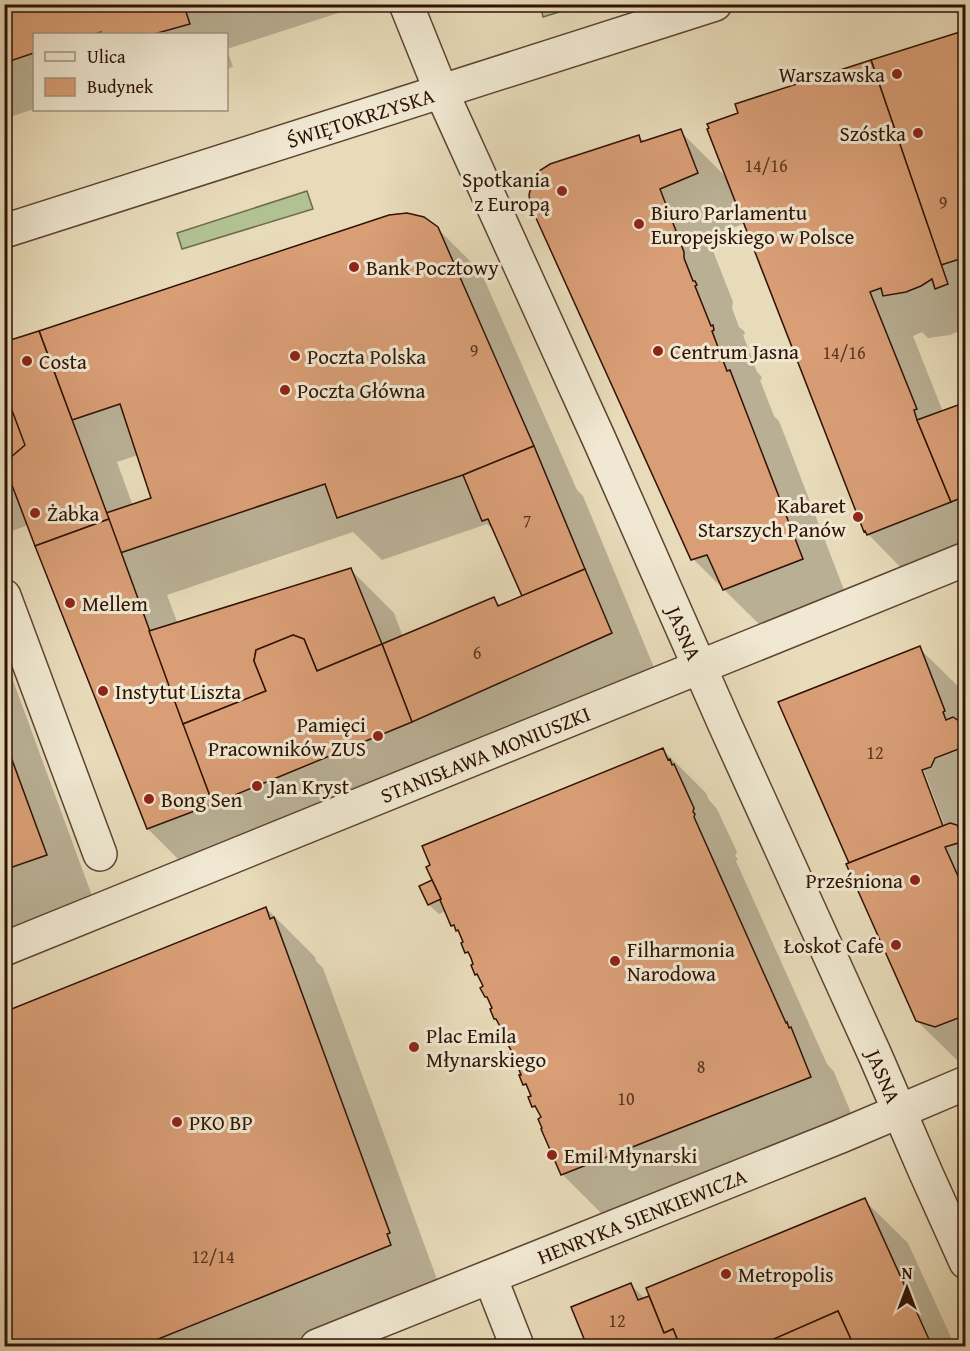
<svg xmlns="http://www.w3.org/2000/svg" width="970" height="1351" font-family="'Gentium Book Plus',serif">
	<rect width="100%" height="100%" fill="#e8dbb9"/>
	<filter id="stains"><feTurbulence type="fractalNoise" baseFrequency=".00333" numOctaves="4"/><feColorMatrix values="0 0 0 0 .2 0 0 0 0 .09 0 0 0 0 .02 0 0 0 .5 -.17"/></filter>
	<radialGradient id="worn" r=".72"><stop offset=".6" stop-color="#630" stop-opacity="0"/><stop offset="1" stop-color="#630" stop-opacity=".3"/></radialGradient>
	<!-- green -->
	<g fill="#b2c192" stroke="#706a4b" stroke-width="1.5">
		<polygon points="540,4 582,4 582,5 543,17"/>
		<polygon points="307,191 313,209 182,249 177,233"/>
	</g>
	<!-- shadow -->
	<g fill="#0003" fill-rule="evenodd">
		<polygon points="4,4 366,4 227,49 233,67 226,69 226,34 34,34 34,109 4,119"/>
		<polygon points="966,31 966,328 950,335 928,338 922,332 913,336 943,412 966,404 966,556 911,578 868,534 745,223 708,238 733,302 732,308 739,327 744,331 745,334 743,335 757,372 761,376 762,379 760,380 774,416 779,421 851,608 773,638 693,559 639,137 645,142 680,131 728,179"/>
		<path d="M437 228 481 272 577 490 583 496 660 682 199 880 148 829 28 525 4 534V344ZM138 455 153 499 133 506 117 462ZM487 524 496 533 524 597 501 606 494 599 403 637 394 613 351 570 178 624 167 595 353 532 382 560Z"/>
		<path d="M919 648 966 694V1066L961 1064 917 1021 852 863ZM921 763 945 827H942L918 764Z"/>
		<polygon points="4,656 95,904 4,937"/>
		<polygon points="663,750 706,793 709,800 717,809 737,852 735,856 738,859 736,861 827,1064 834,1072 854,1120 606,1218 563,1175 542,1130 542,1118 540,1112 534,1106 533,1097 530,1089 524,1084 524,1076 520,1068 515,1063 514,1053 510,1045 505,1041 504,1031 491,1001 486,996 485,987 473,966 475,965 472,957 467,952 465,943 461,934 453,925 446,911 439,914 429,905 421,887 431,882 436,886"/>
		<polygon points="266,908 315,957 316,961 323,968 438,1282 310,1346 4,1346 4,1014"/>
		<polygon points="864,1200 908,1243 955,1346 588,1346 573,1307 631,1285 645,1299 649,1298 654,1303"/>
	</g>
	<!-- building -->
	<g fill="#d99e76" stroke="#2f1204" stroke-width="1.5">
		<polygon points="4,4 188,4 184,6 190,24 154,34 102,34 101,32 93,34 34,34 34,53 4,63"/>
		<polygon points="966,30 966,257 941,265 871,60"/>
		<polygon points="871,60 948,284 935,289 932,279 921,286 906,292 883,296 881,288 870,292 917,409 914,410 917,420 951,502 867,535 865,531 864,532 707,129 709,128 707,124 738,113 735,104"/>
		<polygon points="681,129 698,173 660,189 684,252 684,258 693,281 695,281 697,285 695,286 711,326 713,325 714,330 712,331 727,371 730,370 803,559 723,590 707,555 691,560 531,207 529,195 532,182 539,171 550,164 639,135 641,142"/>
		<polygon points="407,213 424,217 438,227 534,446 463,475 337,518 325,484 120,553 106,513 151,498 120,404 72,420 39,331 389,215"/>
		<polygon points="39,331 109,519 35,546 4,464 4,342"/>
		<polygon points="4,389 25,445 4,463"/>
		<polygon points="966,402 966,496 951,502 917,420"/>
		<polygon points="534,446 585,569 522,596 488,519 482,521 463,475"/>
		<polygon points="109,519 213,804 147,829 35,546"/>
		<polygon points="351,568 382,644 317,671 304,639 293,635 256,650 254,661 266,691 183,724 149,631"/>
		<polygon points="585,569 612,633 412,722 382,644 494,597 498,606"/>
		<polygon points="293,635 304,639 317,671 382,644 412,722 213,804 183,724 266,691 254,661 256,650"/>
		<polygon points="920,646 945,711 943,712 946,720 953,717 959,721 966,739 964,747 935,758 931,767 922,770 943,826 849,863 778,702"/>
		<polygon points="4,738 47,855 4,870"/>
		<polygon points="663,748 668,760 670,759 672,765 674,764 694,808 693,812 695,814 694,817 786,1023 787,1022 789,1028 791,1027 811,1077 561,1175 541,1129 542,1128 538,1119 541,1117 535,1106 532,1107 528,1097 531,1096 526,1084 523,1085 519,1075 521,1075 516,1062 514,1064 509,1053 512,1052 506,1041 504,1041 499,1031 502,1030 496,1019 494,1019 490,1009 492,1008 487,997 485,997 480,988 483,986 477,974 475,975 471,965 473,964 471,958 468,952 465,953 461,943 463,942 458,930 456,931 454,925 451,926 440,900 441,899 426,867 430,865 422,846"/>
		<polygon points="950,823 957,825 962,837 958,843 945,847 966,894 966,1015 935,1027 916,1021 846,864"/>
		<polygon points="432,880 441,899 428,905 419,886"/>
		<polygon points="266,907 270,919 274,917 390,1233 387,1234 391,1245 141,1346 4,1346 4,1012"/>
		<polygon points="865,1198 932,1346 854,1346 838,1311 758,1346 680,1346 673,1329 664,1333 646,1288"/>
		<polygon points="631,1283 638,1300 649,1296 664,1333 673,1329 680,1346 587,1346 571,1307"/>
		<polygon points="838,1311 854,1346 758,1346"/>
	</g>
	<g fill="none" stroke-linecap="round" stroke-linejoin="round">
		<defs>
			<polyline id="pedestrian" points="4,596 100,854"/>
			<g id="minor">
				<path id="s1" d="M406 4 441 91 599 439 726 727 875 1055 925 1171 966 1262"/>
				<path id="s2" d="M4 949 966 559"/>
				<polyline points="490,1277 517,1346"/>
				<path id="s3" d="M317 1346 841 1136 966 1083"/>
			</g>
			<g id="tertiary">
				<path id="s4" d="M4 231 715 4"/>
			</g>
		</defs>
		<!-- pedestrian casing -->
		<use href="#pedestrian" stroke="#5d4431" stroke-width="36"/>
		<!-- minor casing -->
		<use href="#minor" stroke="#5d4431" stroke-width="36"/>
		<!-- tertiary casing -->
		<use href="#tertiary" stroke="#5d4431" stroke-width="36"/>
		<!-- pedestrian -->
		<use href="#pedestrian" stroke="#f0e8d2" stroke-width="33"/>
		<!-- minor -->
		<use href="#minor" stroke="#f0e8d2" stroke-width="33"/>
		<!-- tertiary -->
		<use href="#tertiary" stroke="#f0e8d2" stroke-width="33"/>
	</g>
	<!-- markers -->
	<g fill="#8f2418" stroke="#f0e8d2" stroke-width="2">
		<circle cx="897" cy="74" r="6"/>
		<circle cx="918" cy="133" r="6"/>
		<circle cx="562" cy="191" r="6"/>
		<circle cx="639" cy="224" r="6"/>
		<circle cx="354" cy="267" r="6"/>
		<circle cx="658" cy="351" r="6"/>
		<circle cx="295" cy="356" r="6"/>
		<circle cx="27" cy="361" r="6"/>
		<circle cx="285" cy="390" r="6"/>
		<circle cx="35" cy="513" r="6"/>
		<circle cx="858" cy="517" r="6"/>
		<circle cx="70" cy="603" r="6"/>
		<circle cx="103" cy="691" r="6"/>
		<circle cx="378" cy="736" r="6"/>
		<circle cx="257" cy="786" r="6"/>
		<circle cx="149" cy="799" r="6"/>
		<circle cx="915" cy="880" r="6"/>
		<circle cx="896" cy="945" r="6"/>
		<circle cx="615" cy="961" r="6"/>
		<circle cx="414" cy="1047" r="6"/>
		<circle cx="177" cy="1122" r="6"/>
		<circle cx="552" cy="1155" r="6"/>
		<circle cx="726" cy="1274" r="6"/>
	</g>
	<g text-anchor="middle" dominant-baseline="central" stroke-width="6" stroke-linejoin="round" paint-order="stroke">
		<!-- number labels -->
		<g font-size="18" fill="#5a3520">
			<text x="766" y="165">14/16</text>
			<text x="943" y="202">9</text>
			<text x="474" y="350">9</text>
			<text x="844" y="352">14/16</text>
			<text x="527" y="520">7</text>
			<text x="477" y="652">6</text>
			<text x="875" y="752">12</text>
			<text x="701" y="1066">8</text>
			<text x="626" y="1098">10</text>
			<text x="213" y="1256">12/14</text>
			<text x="617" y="1320">12</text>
		</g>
		<!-- poi labels -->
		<g font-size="21" fill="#2f1204" stroke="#f0e8d2" text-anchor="start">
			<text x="885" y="74" text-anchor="end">Warszawska</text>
			<text x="906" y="133" text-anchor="end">Szóstka</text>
			<text x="550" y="179" text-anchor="end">Spotkania<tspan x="550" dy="24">z Europą</tspan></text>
			<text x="651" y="212">Biuro Parlamentu<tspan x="651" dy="24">Europejskiego w Polsce</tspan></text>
			<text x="366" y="267">Bank Pocztowy</text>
			<text x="670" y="351">Centrum Jasna</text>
			<text x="307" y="356">Poczta Polska</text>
			<text x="39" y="361">Costa</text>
			<text x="297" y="390">Poczta Główna</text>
			<text x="846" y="505" text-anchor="end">Kabaret<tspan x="846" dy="24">Starszych Panów</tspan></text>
			<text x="47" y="513">Żabka</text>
			<text x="82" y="603">Mellem</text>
			<text x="115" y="691">Instytut Liszta</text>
			<text x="366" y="724" text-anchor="end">Pamięci<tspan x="366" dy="24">Pracowników ZUS</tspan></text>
			<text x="269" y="786">Jan Kryst</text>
			<text x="161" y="799">Bong Sen</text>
			<text x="903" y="880" text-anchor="end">Prześniona</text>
			<text x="884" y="945" text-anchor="end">Łoskot Cafe</text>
			<text x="627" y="949">Filharmonia<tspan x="627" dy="24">Narodowa</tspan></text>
			<text x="426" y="1035">Plac Emila<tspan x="426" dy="24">Młynarskiego</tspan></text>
			<text x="189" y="1122">PKO BP</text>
			<text x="564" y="1155">Emil Młynarski</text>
			<text x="738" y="1274">Metropolis</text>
		</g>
		<!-- street labels -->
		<g font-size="21" fill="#2f1204" stroke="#f0e8d2">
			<text stroke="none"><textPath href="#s4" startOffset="374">ŚWIĘTOKRZYSKA</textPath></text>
			<text stroke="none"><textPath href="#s1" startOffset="688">JASNA</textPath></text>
			<text stroke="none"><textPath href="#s2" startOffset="519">STANISŁAWA MONIUSZKI</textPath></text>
			<text stroke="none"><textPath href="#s1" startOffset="1174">JASNA</textPath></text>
			<text stroke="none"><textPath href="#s3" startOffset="350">HENRYKA SIENKIEWICZA</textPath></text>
		</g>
	</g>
	<!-- margin -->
	<rect width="970" height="1351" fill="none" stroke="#e8dbb9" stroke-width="24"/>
	<rect x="6" y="6" width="958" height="1339" fill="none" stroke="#2f1204" stroke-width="3"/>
	<rect x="12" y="12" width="946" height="1327" fill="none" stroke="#2f1204" stroke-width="1.5"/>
	<!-- legend -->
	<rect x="33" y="33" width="195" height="78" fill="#f0e8d2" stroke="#a39280" stroke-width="1.5"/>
	<rect x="45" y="52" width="30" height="9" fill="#f0e8d2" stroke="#a39280" stroke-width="1.5"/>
	<text x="87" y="63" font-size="18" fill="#2f1204">Ulica</text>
	<rect x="45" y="78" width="30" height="18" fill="#d99e76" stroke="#a39280" stroke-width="1.5"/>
	<text x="87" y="93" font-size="18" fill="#2f1204">Budynek</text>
	<!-- north arrow -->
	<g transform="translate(907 1288)" stroke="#f0e8d2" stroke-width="4.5" paint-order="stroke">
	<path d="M0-4.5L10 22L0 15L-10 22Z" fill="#2f1204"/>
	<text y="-9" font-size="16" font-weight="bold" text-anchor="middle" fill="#2f1204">N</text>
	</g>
	<rect width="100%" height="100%" filter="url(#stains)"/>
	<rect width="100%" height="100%" fill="url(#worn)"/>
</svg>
